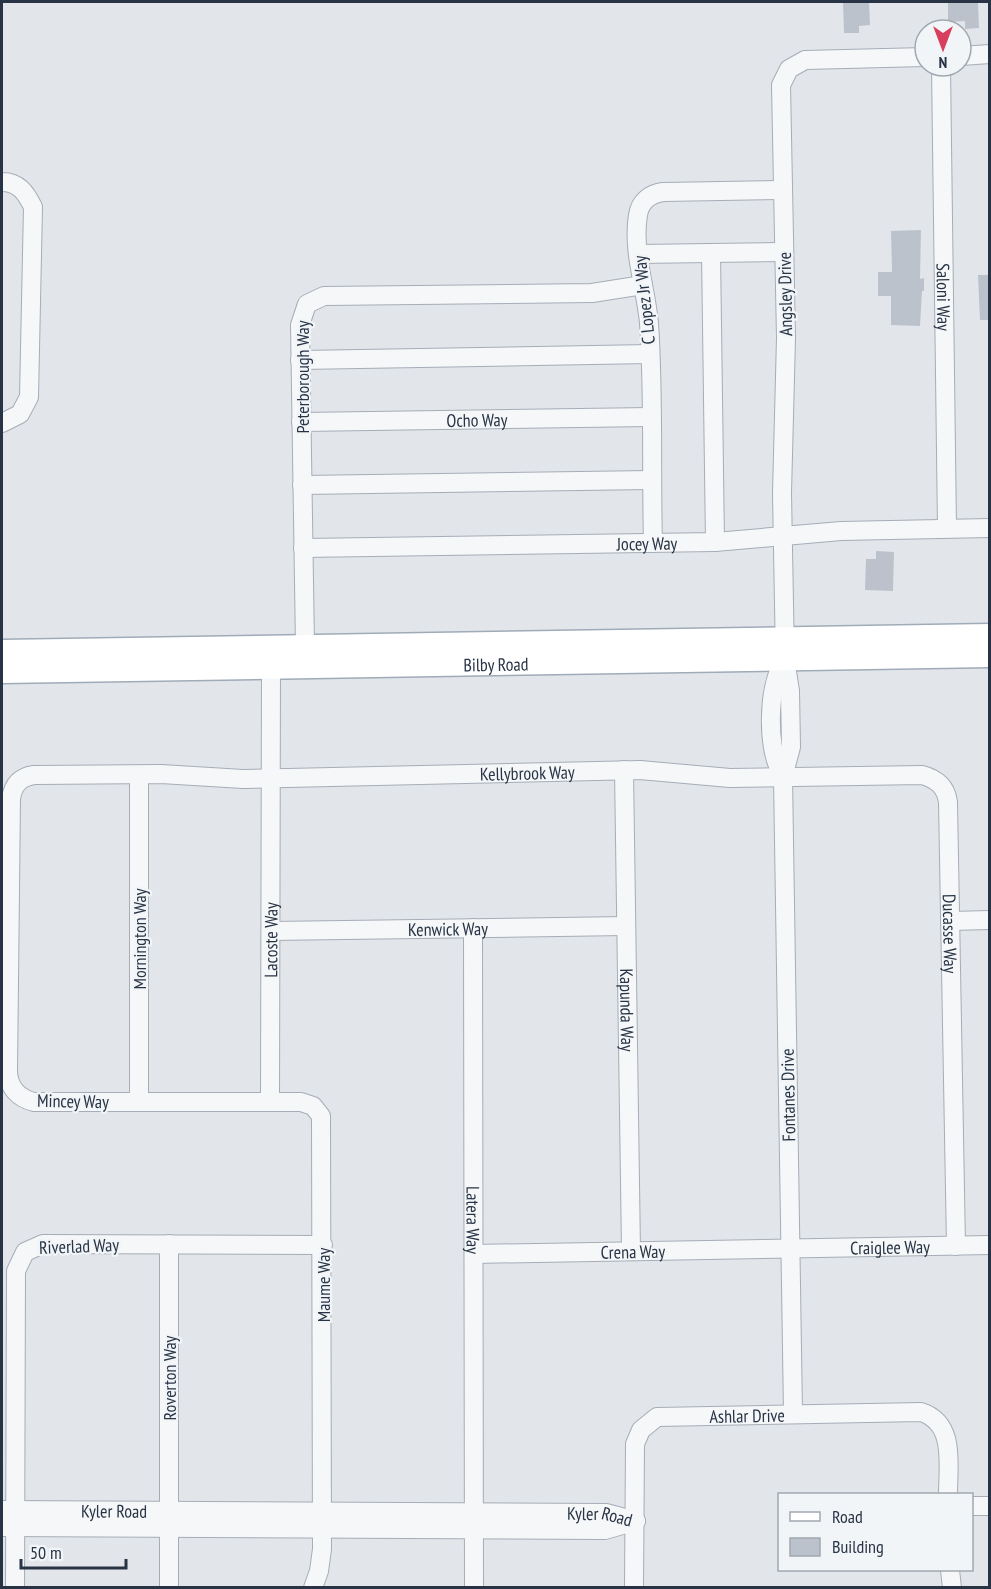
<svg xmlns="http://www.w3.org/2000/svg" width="991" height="1589" font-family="'PT Sans Narrow',sans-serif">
	<rect width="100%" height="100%" fill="#e2e6eb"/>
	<!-- building -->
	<g fill="#bbc2cc">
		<polygon points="843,2 869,2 870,25 859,26 859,33 844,33"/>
		<polygon points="948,2 978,2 979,28 965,29 965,21 948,22"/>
		<polygon points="921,230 920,279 924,278 924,291 922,291 920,326 891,325 891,296 878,296 878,272 892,272 891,231"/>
		<polygon points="978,275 990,275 990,320 980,320"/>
		<polygon points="876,551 894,552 893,591 865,590 866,559 876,559"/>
	</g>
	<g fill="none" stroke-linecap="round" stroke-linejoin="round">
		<defs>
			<g id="minor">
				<polyline points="961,56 990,54"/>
				<path id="s1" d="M941 66 947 528"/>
				<path d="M2 182C19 182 26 193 33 207L29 397 20 414 2 423"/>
				<polyline points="711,253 715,542"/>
				<polyline points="638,254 784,252"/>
				<polyline points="300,360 650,354"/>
				<path id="s2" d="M301 422 651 417"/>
				<polyline points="302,485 651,480"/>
				<path d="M653 543C651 470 654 396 649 323 646 288 632 251 638 215 640 201 650 194 663 192L783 190"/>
				<path id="s3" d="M303 548 715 542 841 531 990 528"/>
				<polyline points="305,646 300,325 307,304 324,296 592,293 643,285"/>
				<path id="s4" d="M624 770 631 1251"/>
				<polyline points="139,775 139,1102"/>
				<path d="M783 777C766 747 767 688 785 659"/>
				<polyline points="950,921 990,920"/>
				<path id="s5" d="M473 928 474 1588"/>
				<path id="s6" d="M271 931 626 926"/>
				<path id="s7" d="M270 1102 271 666"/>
				<path id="s8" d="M474 1254 990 1245"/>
				<polyline points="793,1413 783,777 791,747 790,691 785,659 782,493 786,338 781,85 789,69 805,60 925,57"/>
				<polyline points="972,1506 990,1506"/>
				<path id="s9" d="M2 1510 606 1513 636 1521"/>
				<polyline points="2,1527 605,1530 636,1521"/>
				<polyline points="950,1570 952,1588"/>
				<polyline points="15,1588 16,1271 25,1252 43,1244 323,1245"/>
				<polyline points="169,1588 169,1244"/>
				<path id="s10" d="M313 1588 319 1571 322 1549 321 1116 313 1106 301 1102H34C18 1098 9 1088 8 1072L11 799C13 785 20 777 34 775L161 774 243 779 640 770 730 778 922 775C937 779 946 787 948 802L956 1246"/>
				<path id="s11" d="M634 1588 635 1444 641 1430 657 1417 921 1412C956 1423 948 1465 948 1494"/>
			</g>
			<g id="major">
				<polyline points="2,651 990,635"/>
				<path id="s12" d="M2 672 990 656"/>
			</g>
		</defs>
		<!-- minor casing -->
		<use href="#minor" stroke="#a6adb6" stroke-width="20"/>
		<!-- major casing -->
		<use href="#major" stroke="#a0abb8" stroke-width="25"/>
		<!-- minor -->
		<use href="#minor" stroke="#f5f7f9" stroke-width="18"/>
		<!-- major -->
		<use href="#major" stroke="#fff" stroke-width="22"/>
	</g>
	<g text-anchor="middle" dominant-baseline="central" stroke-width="4.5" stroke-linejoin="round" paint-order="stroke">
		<!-- street labels -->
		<g font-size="18" fill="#283445" stroke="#f2f5f8">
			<text transform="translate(785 294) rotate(-91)">Angsley Drive</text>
			<text stroke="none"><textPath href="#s1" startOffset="231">Saloni Way</textPath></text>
			<text transform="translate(644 300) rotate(-96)">C Lopez Jr Way</text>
			<text transform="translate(302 377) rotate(-90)">Peterborough Way</text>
			<text stroke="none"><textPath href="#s2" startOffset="176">Ocho Way</textPath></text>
			<text stroke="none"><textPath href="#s3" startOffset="344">Jocey Way</textPath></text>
			<text stroke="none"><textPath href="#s12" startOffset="494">Bilby Road</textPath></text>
			<text stroke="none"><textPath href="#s10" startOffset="1611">Kellybrook Way</textPath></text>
			<text stroke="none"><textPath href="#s6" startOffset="177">Kenwick Way</textPath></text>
			<text stroke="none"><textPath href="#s10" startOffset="2178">Ducasse Way</textPath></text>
			<text transform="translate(139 939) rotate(-90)">Mornington Way</text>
			<text stroke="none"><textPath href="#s7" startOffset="162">Lacoste Way</textPath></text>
			<text stroke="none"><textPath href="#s4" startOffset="240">Kapunda Way</textPath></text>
			<text transform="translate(788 1095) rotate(-91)">Fontanes Drive</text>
			<text transform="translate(73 1101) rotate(1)">Mincey Way</text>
			<text stroke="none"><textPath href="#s5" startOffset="292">Latera Way</textPath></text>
			<text transform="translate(79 1246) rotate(-2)">Riverlad Way</text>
			<text stroke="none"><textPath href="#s8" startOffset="416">Craiglee Way</textPath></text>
			<text stroke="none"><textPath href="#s8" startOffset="159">Crena Way</textPath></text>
			<text transform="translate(323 1285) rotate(-90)">Maume Way</text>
			<text transform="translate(169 1378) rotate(-90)">Roverton Way</text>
			<text stroke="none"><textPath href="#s11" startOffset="270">Ashlar Drive</textPath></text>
			<text stroke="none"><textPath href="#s9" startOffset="112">Kyler Road</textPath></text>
			<text stroke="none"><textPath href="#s9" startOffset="598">Kyler Road</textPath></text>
		</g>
	</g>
	<!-- border -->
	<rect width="991" height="1589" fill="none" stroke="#283445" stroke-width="6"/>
	<!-- legend -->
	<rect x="778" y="1493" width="195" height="78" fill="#f2f5f8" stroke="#a1a8b0" stroke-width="1.5"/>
	<rect x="790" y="1512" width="30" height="9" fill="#ffffff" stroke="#a1a8b0" stroke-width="1.5"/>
	<text x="832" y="1523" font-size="18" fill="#283445">Road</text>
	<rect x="790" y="1538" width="30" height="18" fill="#bbc2cc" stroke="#a1a8b0" stroke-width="1.5"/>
	<text x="832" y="1553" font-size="18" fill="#283445">Building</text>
	<!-- north arrow -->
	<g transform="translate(943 48) rotate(180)"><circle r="28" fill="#f2f5f8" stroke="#a1a8b0" stroke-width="1.5"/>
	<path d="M0-4.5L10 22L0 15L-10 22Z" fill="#d83f5e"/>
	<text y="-9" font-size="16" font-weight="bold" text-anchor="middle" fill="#283445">N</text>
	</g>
	<!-- scale -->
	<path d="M21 1559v9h105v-9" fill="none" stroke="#283445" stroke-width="3"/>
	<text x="30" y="1559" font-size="18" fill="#283445" stroke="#f2f5f8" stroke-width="4.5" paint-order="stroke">50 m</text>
</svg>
